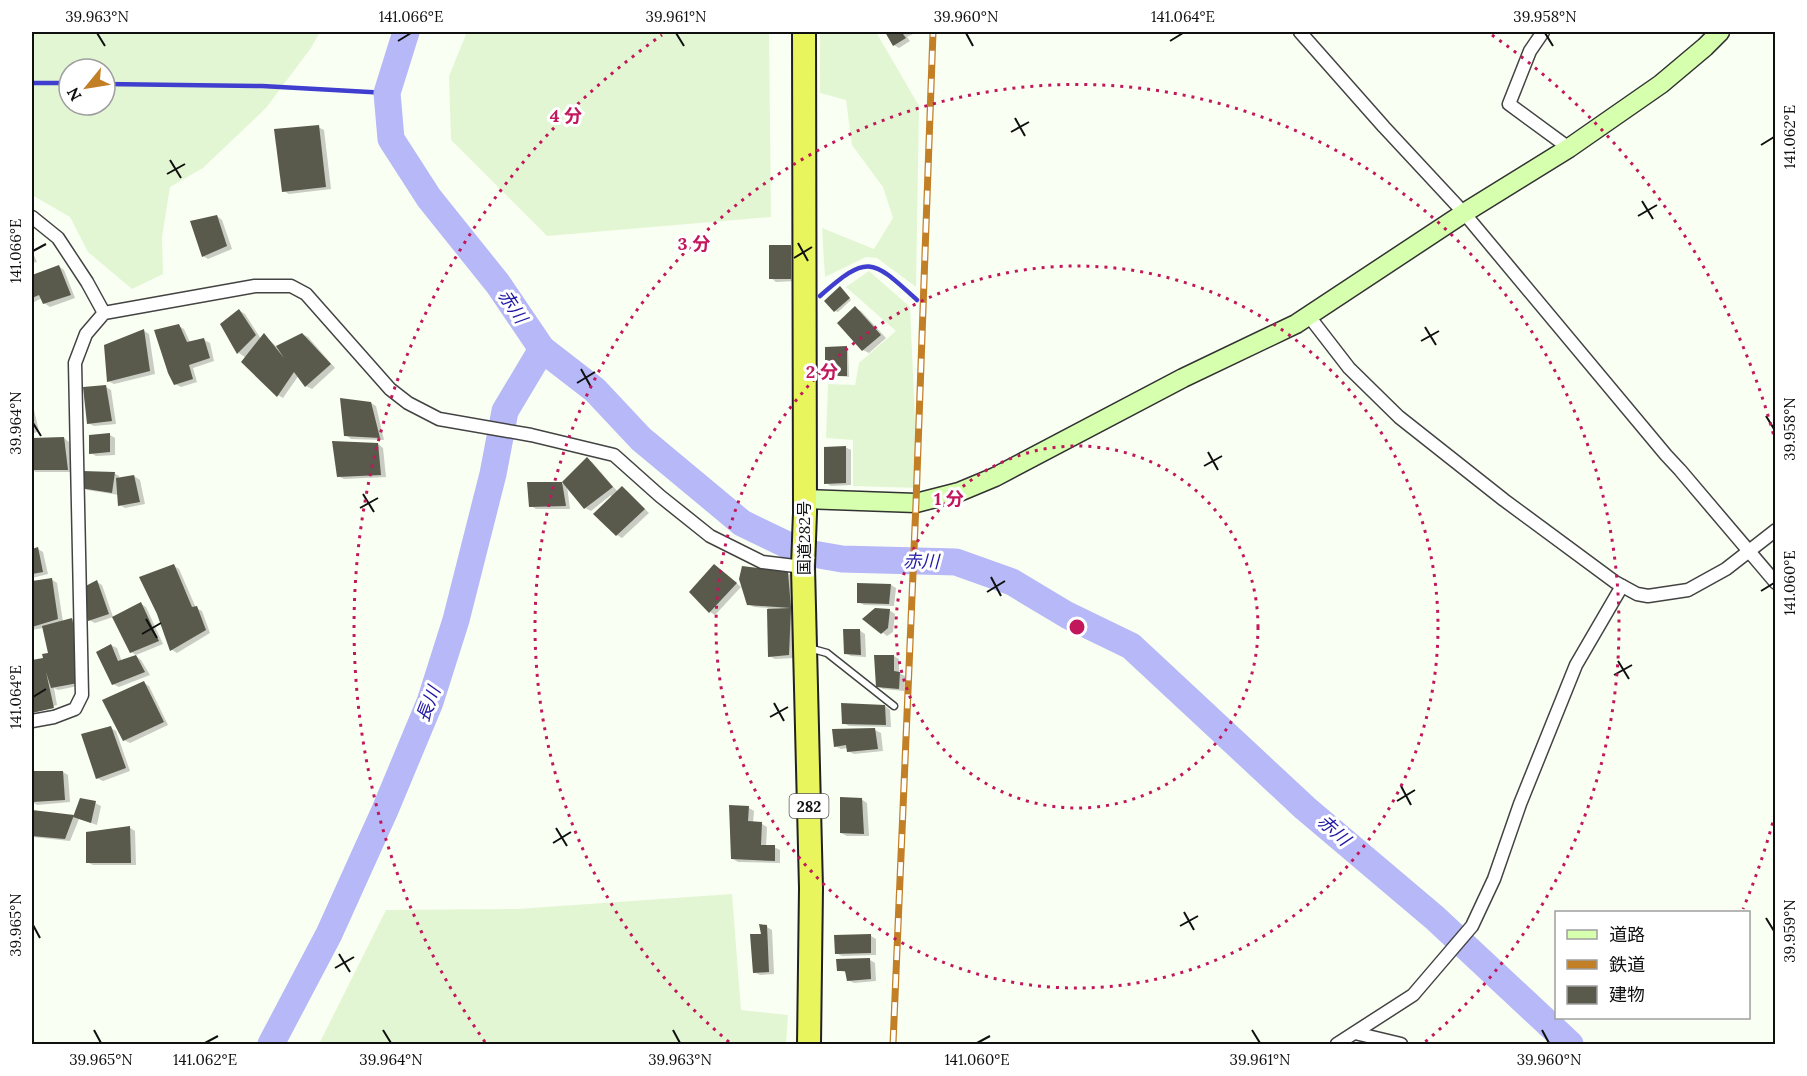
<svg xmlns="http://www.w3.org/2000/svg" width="1807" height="1076" font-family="Lora,'Noto Sans JP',serif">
	<rect width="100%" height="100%" fill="#fafff3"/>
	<!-- farmland -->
	<g fill="#e3f6d3" fill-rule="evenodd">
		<path d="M32 32H320L311 48 266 108 203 168 170 187 162 237 163 274 132 289 88 252 70 217 32 195ZM69 69H105V105H69Z"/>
		<polygon points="467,32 769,32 771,217 547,236 451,140 449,76"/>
		<polygon points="820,32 876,32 919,106 916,287 877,258 866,257 825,277 822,228 874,249 893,218 883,187 852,145 846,100 820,93"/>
		<polygon points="869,271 910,307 918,488 853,486 853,440 826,438 828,384 855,385 859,363 896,331 846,287"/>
		<polygon points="732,894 741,1010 788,1015 786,1044 319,1044 386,910 517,909"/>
	</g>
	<!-- shadow -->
	<g fill="#0003">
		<polygon points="886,32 917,32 907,37 910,41 899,48 894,45"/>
		<polygon points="318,127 324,130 331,189 289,194 284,191"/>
		<polygon points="217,216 222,220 232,249 208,259 203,256"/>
		<polygon points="790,246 796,249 796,281 776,282 771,278"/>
		<polygon points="32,251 37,262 32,263"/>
		<polygon points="58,266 64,270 75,298 50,307 44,303 42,298 32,303 32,277"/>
		<polygon points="842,289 851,300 838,312 835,311"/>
		<polygon points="855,308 861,311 886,338 869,353 863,350 839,323"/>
		<polygon points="240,311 245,314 261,339 264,335 277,347 302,334 308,337 335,368 312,389 306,386 299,375 283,398 278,395 246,358 239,353 222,325"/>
		<polygon points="179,326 184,329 190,342 204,340 210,343 214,361 193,368 197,382 181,387 175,384"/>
		<polygon points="144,331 149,334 155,374 114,384 108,381"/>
		<polygon points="846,348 848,349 849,377 826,375"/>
		<polygon points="106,387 111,390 116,424 94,426 88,423"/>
		<polygon points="32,402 39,431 32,434"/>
		<polygon points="371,403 376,406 384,440 351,439 346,435"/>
		<polygon points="110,435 115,438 115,455 96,456 91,453"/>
		<polygon points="64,438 69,442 73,472 36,472 32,470 32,440"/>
		<polygon points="378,444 383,448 386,477 344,479 338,476"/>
		<polygon points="845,447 851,450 851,485 831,486 826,483"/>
		<polygon points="587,459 592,462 618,492 622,488 627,491 649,513 622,538 617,535 611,495 591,511 585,508 567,486 570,509 536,509 531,506 529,484 563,484"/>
		<polygon points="114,473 119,476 119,479 134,476 140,480 145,504 125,508 120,505 119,495 87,490 82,487"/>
		<polygon points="38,549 43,552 48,574 32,578 32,550"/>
		<polygon points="174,566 179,569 196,608 202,611 210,633 177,653 172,650"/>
		<polygon points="720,569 741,587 715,615 710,612"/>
		<polygon points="787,573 793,576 794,658 775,659 769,656 768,608 754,607 748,604"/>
		<polygon points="51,579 57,583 63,622 72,619 77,622 83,685 58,690 54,688 57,705 32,712 32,661 45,659 50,654 43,628 32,630 32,583"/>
		<polygon points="97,582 102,585 113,617 95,623 89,620"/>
		<polygon points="891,585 896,588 894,606 864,605 859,602"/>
		<polygon points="141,604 146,607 163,644 136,655 131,652"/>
		<polygon points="889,610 895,614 893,632 887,636 865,619"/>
		<polygon points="859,630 865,634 866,657 851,656 845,653"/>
		<polygon points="111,645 117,648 122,662 136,656 141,660 150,675 119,687 113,684"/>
		<polygon points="894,656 899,659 899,673 905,676 904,691 883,689 878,686"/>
		<polygon points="144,683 149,686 168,725 130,743 124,740"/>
		<polygon points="885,706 890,710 891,727 849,726 844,723"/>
		<polygon points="58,708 58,710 34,716 32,715"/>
		<polygon points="111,728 116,731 130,771 103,781 97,778"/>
		<polygon points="875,730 881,733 883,751 854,754 848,751 848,748 841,749 835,746"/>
		<polygon points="32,772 63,772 68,775 70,802 37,805 32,802"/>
		<polygon points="861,799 867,803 869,836 847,836 841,833"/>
		<polygon points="95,803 101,806 97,825 79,819 70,841 32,837 32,811 75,817"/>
		<polygon points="749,808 754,811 753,823 762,824 767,827 766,847 774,847 780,850 780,863 738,862 733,859"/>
		<polygon points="130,828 135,831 136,865 93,865 87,862"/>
		<polygon points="767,927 772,930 774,974 760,975 754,972 763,935"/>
		<polygon points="871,936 876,939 876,955 842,956 836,953"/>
		<polygon points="870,960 875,963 876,981 854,983 848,980 847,973 838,970"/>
	</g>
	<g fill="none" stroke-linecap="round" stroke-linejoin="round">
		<!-- stream -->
		<g stroke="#403ece" stroke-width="4.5">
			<polyline points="32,83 69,83"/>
			<polyline points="105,84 262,86 387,93"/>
			<path d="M820 296C868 254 871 258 917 300"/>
		</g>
		<!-- river -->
		<g stroke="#b7b8f7" stroke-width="27">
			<polyline points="406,32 387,93 391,139 429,198 498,284 542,349 595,390 641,439 742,523 802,552 842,559 956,562 1012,582 1067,615 1131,646 1305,808 1435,918 1570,1044"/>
			<polyline points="271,1044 329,934 385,810 430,702 456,620 493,474 505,411 542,349"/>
		</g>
	</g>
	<!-- building -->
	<g fill="#59594c">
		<polygon points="885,32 907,32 903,34 906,38 893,46"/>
		<polygon points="319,125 326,187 282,192 274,129"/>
		<polygon points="217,215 227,246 202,257 190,221"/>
		<rect x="769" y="245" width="22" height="34"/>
		<polygon points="59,265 71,295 43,304 39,295 32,298 32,275"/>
		<polygon points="840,286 850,298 834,312 824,301"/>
		<polygon points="855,306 881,335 862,351 837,323"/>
		<polygon points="239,309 256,335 237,354 220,324"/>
		<polygon points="179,324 187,342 204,338 210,358 189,365 193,379 174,385 168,373 154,330"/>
		<polygon points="144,329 150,371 107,382 104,345"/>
		<polygon points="264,333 284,358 276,346 302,333 331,364 305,387 294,372 277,397 241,362"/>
		<polygon points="847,346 847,376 825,376 825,347"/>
		<polygon points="106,385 112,421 87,424 83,387"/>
		<polygon points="340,398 371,402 380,438 344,436"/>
		<polygon points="110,433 110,452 89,454 89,435"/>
		<polygon points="64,437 68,470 32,470 32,438"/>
		<polygon points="332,441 378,443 381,475 337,477"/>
		<polygon points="846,446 846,483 824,484 824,447"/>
		<polygon points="587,457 613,487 584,509 562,482"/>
		<polygon points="82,471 115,472 112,493 80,488"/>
		<polygon points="134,475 140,502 118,506 116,478"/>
		<polygon points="527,482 562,482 566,506 529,507"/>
		<polygon points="622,486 645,509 616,536 593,514"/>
		<polygon points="38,547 43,572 32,574 32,549"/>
		<polygon points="174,564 192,607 197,606 206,630 170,651 157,614 139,577"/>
		<polygon points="714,564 737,583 709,613 689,592"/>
		<polygon points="742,566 788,572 791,608 747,605 739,579"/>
		<polygon points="52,578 58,619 32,627 32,581"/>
		<polygon points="97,580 109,614 88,621 80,589"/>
		<polygon points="857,583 891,584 889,604 857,603"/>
		<polygon points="141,602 159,641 130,653 112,617"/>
		<polygon points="791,608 789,655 768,657 767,609"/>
		<polygon points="875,608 890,609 888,628 881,634 862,619"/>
		<polygon points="72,618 78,648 78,683 51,688 46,672 54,708 32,713 32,660 43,658 42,654 48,653 42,626"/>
		<polygon points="843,629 860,629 861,655 844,654"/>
		<polygon points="111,644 118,661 136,655 145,672 112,685 96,652"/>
		<polygon points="874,655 894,655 894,671 900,672 899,689 876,687"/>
		<polygon points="144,681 164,722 123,741 102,700"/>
		<polygon points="841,703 885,705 886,725 842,724"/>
		<polygon points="111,726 126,768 96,779 81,734"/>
		<polygon points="875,728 878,749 847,752 846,745 834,747 832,729"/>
		<polygon points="32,771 63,771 65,800 32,802"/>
		<polygon points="840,797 862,798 864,834 840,833"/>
		<polygon points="80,798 96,801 91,823 73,817"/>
		<polygon points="729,805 749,806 748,821 762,822 761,845 775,845 775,861 731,859"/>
		<polygon points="32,810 74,815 65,839 32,836"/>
		<polygon points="130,826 131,863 86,863 86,832"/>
		<polygon points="759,924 767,925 769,972 753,973 750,934 761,934"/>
		<polygon points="871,934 871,953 835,954 834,935"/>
		<polygon points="870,958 871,979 847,981 845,971 837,971 836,959"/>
	</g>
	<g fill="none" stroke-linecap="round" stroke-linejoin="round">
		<defs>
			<polyline id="lane" points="809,648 827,653 894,706"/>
			<g id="street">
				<polyline points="1300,32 1384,127 1464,213 1666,455 1680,470 1776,583"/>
				<polyline points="1543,32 1530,51 1509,104 1569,148"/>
				<polyline points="32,217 58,238 87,282 104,313"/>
				<polyline points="1308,315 1349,368 1399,417 1504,500 1615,582 1637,594 1648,596 1688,590 1726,569 1776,530"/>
				<polyline points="32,721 54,717 75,709 82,695 75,363 86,334 104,313 255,286 291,286 306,294 390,389 408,403 439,419 531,435 614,455 660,496 710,536 762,562 803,567"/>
				<polyline points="1355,1033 1401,1044"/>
				<polyline points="1337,1044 1413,995 1472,926 1494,879 1520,804 1576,665 1622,586"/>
			</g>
			<polyline id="secondary" points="804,499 916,503 959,492 995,477 1183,378 1296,324 1464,213 1569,148 1661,84 1705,47 1720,32"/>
			<polyline id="highway" points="804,32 805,513 803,567 811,888 809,1044"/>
		</defs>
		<!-- lane casing -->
		<use href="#lane" stroke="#434343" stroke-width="9"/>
		<!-- street casing -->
		<use href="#street" stroke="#434343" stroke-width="15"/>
		<!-- secondary casing -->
		<use href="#secondary" stroke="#323232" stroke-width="21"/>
		<!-- highway casing -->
		<use href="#highway" stroke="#212121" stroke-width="26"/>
		<!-- lane -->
		<use href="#lane" stroke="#fff" stroke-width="6"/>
		<!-- street -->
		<use href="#street" stroke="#fff" stroke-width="12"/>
		<!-- secondary -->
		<use href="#secondary" stroke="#d6ffae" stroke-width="18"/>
		<!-- highway -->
		<use href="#highway" stroke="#e9f55c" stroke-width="22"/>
		<defs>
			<polyline id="rail" points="893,1044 916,503 933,32"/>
		</defs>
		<!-- rail casing -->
		<use href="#rail" stroke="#c27f26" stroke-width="7"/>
		<!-- rail -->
		<use href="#rail" stroke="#fff" stroke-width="4.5" stroke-dasharray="14" stroke-linecap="butt"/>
	</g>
	<!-- ticks -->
	<path fill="none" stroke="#101010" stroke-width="2" d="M97 33 105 46M676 33 684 46M966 33 973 46M1545 33 1553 46M398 41 411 33M1170 41 1183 33M1015 118 1025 136M1011 132 1029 122M1761 145 1774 137M170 160 181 178M167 174 185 164M1642 201 1653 219M1638 216 1657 205M798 243 808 261M33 251 46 244M794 258 812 247M1425 327 1436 345M1421 341 1439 331M581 369 591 387M577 383 595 372M1766 416 1774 429M33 423 41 436M1208 452 1218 470M1204 466 1222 456M363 494 374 512M360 508 378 498M991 577 1001 596M1761 591 1774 583M987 592 1005 581M146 619 157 638M142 634 161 623M1618 661 1629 679M1614 675 1632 665M33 697 46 689M774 703 784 721M770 717 788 707M1401 786 1411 805M1397 801 1415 790M556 828 567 846M553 843 571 832M1184 912 1194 930M1766 918 1774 931M33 925 40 938M1180 926 1198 916M339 954 350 972M335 968 354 957M94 1030 101 1043M383 1030 391 1043M673 1030 680 1043M1252 1030 1260 1043M1542 1030 1549 1043M205 1043 218 1036M977 1043 990 1036"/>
	<!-- distance rings -->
	<g fill="none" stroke="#c2185b" stroke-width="3" stroke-dasharray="3 6">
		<circle cx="1077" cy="627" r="181"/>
		<circle cx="1077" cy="627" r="361"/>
		<path d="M729 1042A542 542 0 1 1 1425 1042"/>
		<path d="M1775 814A723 723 0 0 1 1743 909M485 1042A723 723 0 0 1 662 35M1492 35A723 723 0 0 1 1775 440"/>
	</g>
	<g text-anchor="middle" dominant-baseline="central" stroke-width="6" stroke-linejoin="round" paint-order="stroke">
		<!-- shield labels -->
		<rect fill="#fff" stroke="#585858" stroke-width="1.5" x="789.5" y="794" width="39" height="24" rx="4.5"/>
		<g font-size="15" font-weight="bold" fill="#101010">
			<text x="809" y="806">282</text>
		</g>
		<!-- street labels -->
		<g font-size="16" fill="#101010" stroke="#fff">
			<text transform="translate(804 538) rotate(-90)">国道282号</text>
		</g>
		<!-- water labels -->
		<g font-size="18" font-style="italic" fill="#1f17a4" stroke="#fff">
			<text transform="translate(513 306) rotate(56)">赤川</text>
			<text transform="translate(921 561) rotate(1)">赤川</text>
			<text transform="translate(428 704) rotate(-69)">長川</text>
			<text transform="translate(1334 830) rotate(42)">赤川</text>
		</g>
	</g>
	<circle cx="1077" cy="627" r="9" fill="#c2185b" stroke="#fff" stroke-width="3"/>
	<g font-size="18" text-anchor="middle" font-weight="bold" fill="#c2185b" stroke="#fff" stroke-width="6" stroke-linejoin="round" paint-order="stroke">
		<text x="566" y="122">4 分</text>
		<text x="694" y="250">3 分</text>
		<text x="822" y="378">2 分</text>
		<text x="949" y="505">1 分</text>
	</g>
	<!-- border -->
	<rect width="1807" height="1076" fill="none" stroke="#ffffff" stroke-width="66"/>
	<!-- legend -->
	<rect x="1555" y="911" width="195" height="108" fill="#ffffff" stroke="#9f9f9f" stroke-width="1.5"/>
	<rect x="1567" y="930" width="30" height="9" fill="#d6ffae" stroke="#9f9f9f" stroke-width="1.5"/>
	<text x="1609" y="941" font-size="18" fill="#101010">道路</text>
	<rect x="1567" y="960" width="30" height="9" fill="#c27f26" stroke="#9f9f9f" stroke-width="1.5"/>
	<text x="1609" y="971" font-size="18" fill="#101010">鉄道</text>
	<rect x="1567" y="986" width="30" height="18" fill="#59594c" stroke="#9f9f9f" stroke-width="1.5"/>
	<text x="1609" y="1001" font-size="18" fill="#101010">建物</text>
	<!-- north arrow -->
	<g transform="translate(87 87) rotate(240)"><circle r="28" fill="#ffffff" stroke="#9f9f9f" stroke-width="1.5"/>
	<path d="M0-4.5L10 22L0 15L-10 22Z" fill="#c27f26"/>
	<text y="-9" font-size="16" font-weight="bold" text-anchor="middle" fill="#101010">N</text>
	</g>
	<rect x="33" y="33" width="1741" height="1010" fill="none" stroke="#101010" stroke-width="2"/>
	<g font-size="15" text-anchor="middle" fill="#101010">
		<text x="97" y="22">39.963°N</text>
		<text x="411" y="22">141.066°E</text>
		<text x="676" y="22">39.961°N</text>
		<text x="966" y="22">39.960°N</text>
		<text x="1183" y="22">141.064°E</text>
		<text x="1545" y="22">39.958°N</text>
		<text transform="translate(1790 137) rotate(-90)" y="5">141.062°E</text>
		<text transform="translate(16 251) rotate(-90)" y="5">141.066°E</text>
		<text transform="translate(16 423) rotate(-90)" y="5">39.964°N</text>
		<text transform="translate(1790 429) rotate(-90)" y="5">39.958°N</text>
		<text transform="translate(1790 583) rotate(-90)" y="5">141.060°E</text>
		<text transform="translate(16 697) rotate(-90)" y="5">141.064°E</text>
		<text transform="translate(16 925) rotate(-90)" y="5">39.965°N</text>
		<text transform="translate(1790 931) rotate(-90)" y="5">39.959°N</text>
		<text x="101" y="1065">39.965°N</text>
		<text x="205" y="1065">141.062°E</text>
		<text x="391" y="1065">39.964°N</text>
		<text x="680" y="1065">39.963°N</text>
		<text x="977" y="1065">141.060°E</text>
		<text x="1260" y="1065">39.961°N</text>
		<text x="1549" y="1065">39.960°N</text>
	</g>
</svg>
